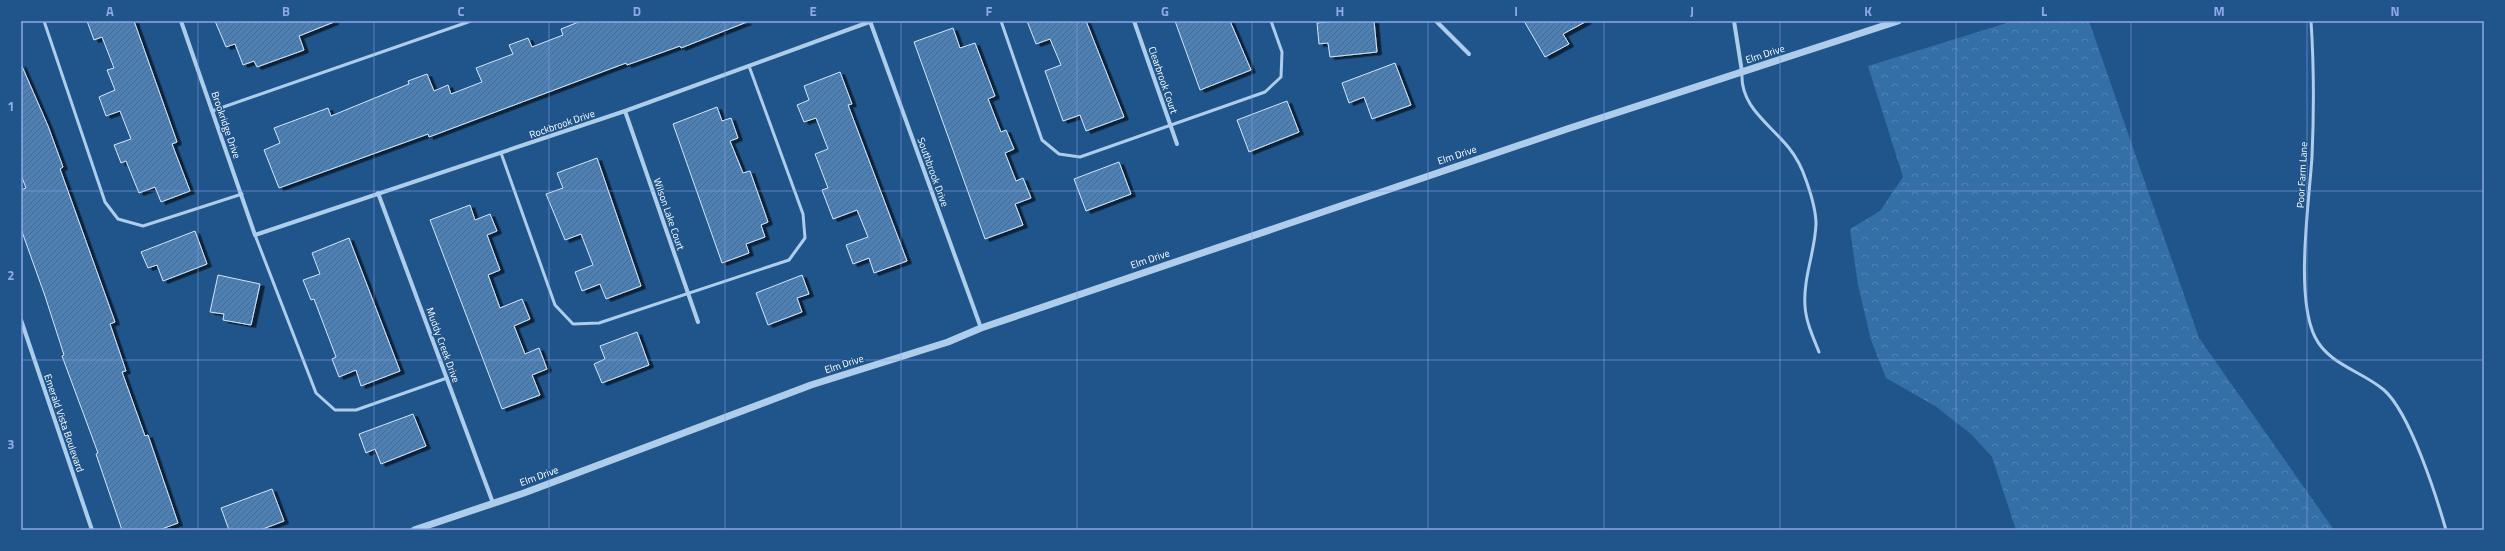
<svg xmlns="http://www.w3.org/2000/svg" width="2505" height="551" font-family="'Titillium Web',sans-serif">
	<defs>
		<pattern id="forest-crowns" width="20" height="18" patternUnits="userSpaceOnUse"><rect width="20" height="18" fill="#346fa8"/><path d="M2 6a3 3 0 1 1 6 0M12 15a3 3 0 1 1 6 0" fill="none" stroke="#5285b5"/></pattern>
		<pattern id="building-hatch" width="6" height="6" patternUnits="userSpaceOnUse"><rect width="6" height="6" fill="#4d81b5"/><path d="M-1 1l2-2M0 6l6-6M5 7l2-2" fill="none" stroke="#4d6986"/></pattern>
		<filter id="shadow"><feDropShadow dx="4.5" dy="2.5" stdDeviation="0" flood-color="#0009"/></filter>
	</defs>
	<rect width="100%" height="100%" fill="#20558b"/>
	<!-- forest -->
	<polygon fill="url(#forest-crowns)" points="2013,21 2089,21 2199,338 2334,530 2016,530 1992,457 1971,434 1935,406 1886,378 1871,340 1858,285 1850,229 1880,211 1903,177 1868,66"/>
	<!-- building -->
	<g fill="url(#building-hatch)" stroke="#d2e6f8" filter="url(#shadow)">
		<polygon points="87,21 134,21 177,142 172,144 190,191 161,202 155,187 139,193 126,161 121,163 114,145 131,139 120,111 106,116 99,97 115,90 107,70 114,68 102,37 94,40"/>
		<polygon points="215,21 334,21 334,22 299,36 304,50 257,67 254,61 243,65 235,44 226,47"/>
		<polygon points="581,21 747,22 681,48 680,46 627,65 626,63 429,137 428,134 279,188 264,150 280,143 274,128 328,108 331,116 409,84 408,81 427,74 434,91 448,85 451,94 482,82 476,68 513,54 509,45 528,38 532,47 563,35 561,29"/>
		<polygon points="1027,21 1086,21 1124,117 1086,131 1080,115 1063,121 1045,71 1061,65 1050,39 1036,44"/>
		<polygon points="1175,21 1230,21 1251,70 1200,90"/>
		<polygon points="1337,21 1374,21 1377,52 1330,57 1328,43 1319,44 1317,23"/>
		<polygon points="1524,21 1587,21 1563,34 1569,44 1545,57"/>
		<polygon points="953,28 960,48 975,43 995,96 988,99 1001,132 1006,130 1014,149 1005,153 1016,181 1023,178 1031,198 1015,204 1023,225 985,239 914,42"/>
		<polygon points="1395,63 1411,105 1372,119 1364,97 1349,103 1342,83"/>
		<polygon points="21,64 48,126 63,167 60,169 115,322 110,324 126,371 122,372 145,436 148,435 178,523 159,530 122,530 96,454 98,453 62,356 64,355 45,296 21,229 21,190 26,188 21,175"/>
		<polygon points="840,72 852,104 848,105 907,261 874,273 869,258 853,264 846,245 868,237 857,210 833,219 822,190 828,188 815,154 828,149 816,118 804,122 797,105 809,100 804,86"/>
		<polygon points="1287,101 1299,132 1249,152 1237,120"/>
		<polygon points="717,107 722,121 731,118 738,138 730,141 743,173 750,171 768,222 761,225 765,237 746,244 749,253 722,263 673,124"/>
		<polygon points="597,158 641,286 606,299 600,284 582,291 575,272 593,265 581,234 565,240 546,194 563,188 557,173"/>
		<polygon points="1119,162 1131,194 1086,211 1074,179"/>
		<polygon points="470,205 475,220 490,214 497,231 487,235 500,270 488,275 500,308 522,299 530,319 514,326 525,354 539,348 547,369 532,375 540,395 502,409 430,220"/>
		<polygon points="195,231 207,264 163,281 157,265 148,268 141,252"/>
		<polygon points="349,238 400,371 361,386 356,370 339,377 332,359 336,357 314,299 311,300 303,280 320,274 312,253"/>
		<polygon points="218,275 260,284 251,325 223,320 224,314 210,312"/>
		<polygon points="802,275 809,294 797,298 802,312 768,325 756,293"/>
		<polygon points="637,332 649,365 602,383 594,364 605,359 600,346"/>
		<polygon points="413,414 426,446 381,464 375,449 366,453 359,434"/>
		<polygon points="272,489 284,521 260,530 229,530 221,508"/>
	</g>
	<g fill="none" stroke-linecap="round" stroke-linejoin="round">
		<!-- service -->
		<g stroke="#adcdeb" stroke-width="3">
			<polyline points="44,21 105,202 118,219 143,226 242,194"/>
			<polyline points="1001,21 1042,140 1059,154 1080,157 1265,92 1281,77 1282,52 1271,21"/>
			<path d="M2311 21C2314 66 2314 112 2312 157 2309 203 2295 297 2315 337 2329 365 2362 371 2384 390 2410 413 2436 495 2446 530"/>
			<path d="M1742 73C1740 107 1770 124 1789 148 1797 158 1802 168 1806 180 1811 194 1816 210 1816 224 1815 252 1803 278 1805 306 1806 322 1813 337 1819 352"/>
			<polyline points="212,111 471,21"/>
			<polyline points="501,153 555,305 573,324 599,323 789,260 805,238 803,214 749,66"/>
			<polyline points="255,235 316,393 335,410 356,410 447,378"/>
		</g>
		<!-- minor -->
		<g stroke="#adcdeb" stroke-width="4">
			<polyline points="181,21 255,235 625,111 872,21"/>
			<polyline points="870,21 981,328"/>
			<polyline points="1134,21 1177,144"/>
			<polyline points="1436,21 1469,54"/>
			<polyline points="1734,21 1742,72"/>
			<polyline points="625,111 698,322"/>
			<polyline points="378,193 493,503"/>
			<polyline points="21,320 92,530"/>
		</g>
		<!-- tertiary -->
		<polyline stroke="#adcdeb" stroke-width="7" points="414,530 524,493 811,385 948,342 981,328 1567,129 1898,21"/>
	</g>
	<!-- grid -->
	<path fill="none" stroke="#8ea6ec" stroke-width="1" stroke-opacity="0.55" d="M198 21V530M374 21V530M549 21V530M725 21V530M901 21V530M1077 21V530M1252 21V530M1428 21V530M1604 21V530M1780 21V530M1956 21V530M2131 21V530M2307 21V530M21 191H2484M21 360H2484"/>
	<g text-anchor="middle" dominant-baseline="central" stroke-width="3" stroke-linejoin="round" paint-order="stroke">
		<!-- street labels -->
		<g font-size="10" fill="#fff" stroke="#20558b">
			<text transform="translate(1765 54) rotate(-18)">Elm Drive</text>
			<text transform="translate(1163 80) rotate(71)">Clearbrook Court</text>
			<text transform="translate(562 124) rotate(-19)">Rockbrook Drive</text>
			<text transform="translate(226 125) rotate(71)">Brookridge Drive</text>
			<text transform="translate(1457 155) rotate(-19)">Elm Drive</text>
			<text transform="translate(933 172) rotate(70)">Southbrook Drive</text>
			<text transform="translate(2302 175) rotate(-87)">Poor Farm Lane</text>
			<text transform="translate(669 214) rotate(71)">Wilson Lake Court</text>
			<text transform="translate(1150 259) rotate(-19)">Elm Drive</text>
			<text transform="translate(443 345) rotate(70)">Muddy Creek Drive</text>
			<text transform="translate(844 364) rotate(-18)">Elm Drive</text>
			<text transform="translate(64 423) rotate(71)">Emerald Vista Boulevard</text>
			<text transform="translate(539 476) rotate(-20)">Elm Drive</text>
		</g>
	</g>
	<!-- border -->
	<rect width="2505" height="551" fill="none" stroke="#20558b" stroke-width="44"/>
	<rect x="22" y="22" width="2461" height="507" fill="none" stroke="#8ea6ec" stroke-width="1.5"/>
	<g font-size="13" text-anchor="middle" font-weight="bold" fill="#8ea6ec">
		<text x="110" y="16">A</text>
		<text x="286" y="16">B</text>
		<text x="461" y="16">C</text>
		<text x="637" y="16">D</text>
		<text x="813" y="16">E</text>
		<text x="989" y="16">F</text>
		<text x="1165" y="16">G</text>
		<text x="1340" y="16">H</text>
		<text x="1516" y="16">I</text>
		<text x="1692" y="16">J</text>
		<text x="1868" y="16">K</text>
		<text x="2044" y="16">L</text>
		<text x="2219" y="16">M</text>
		<text x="2395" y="16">N</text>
		<text x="11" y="111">1</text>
		<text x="11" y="280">2</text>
		<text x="11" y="449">3</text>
	</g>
</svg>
